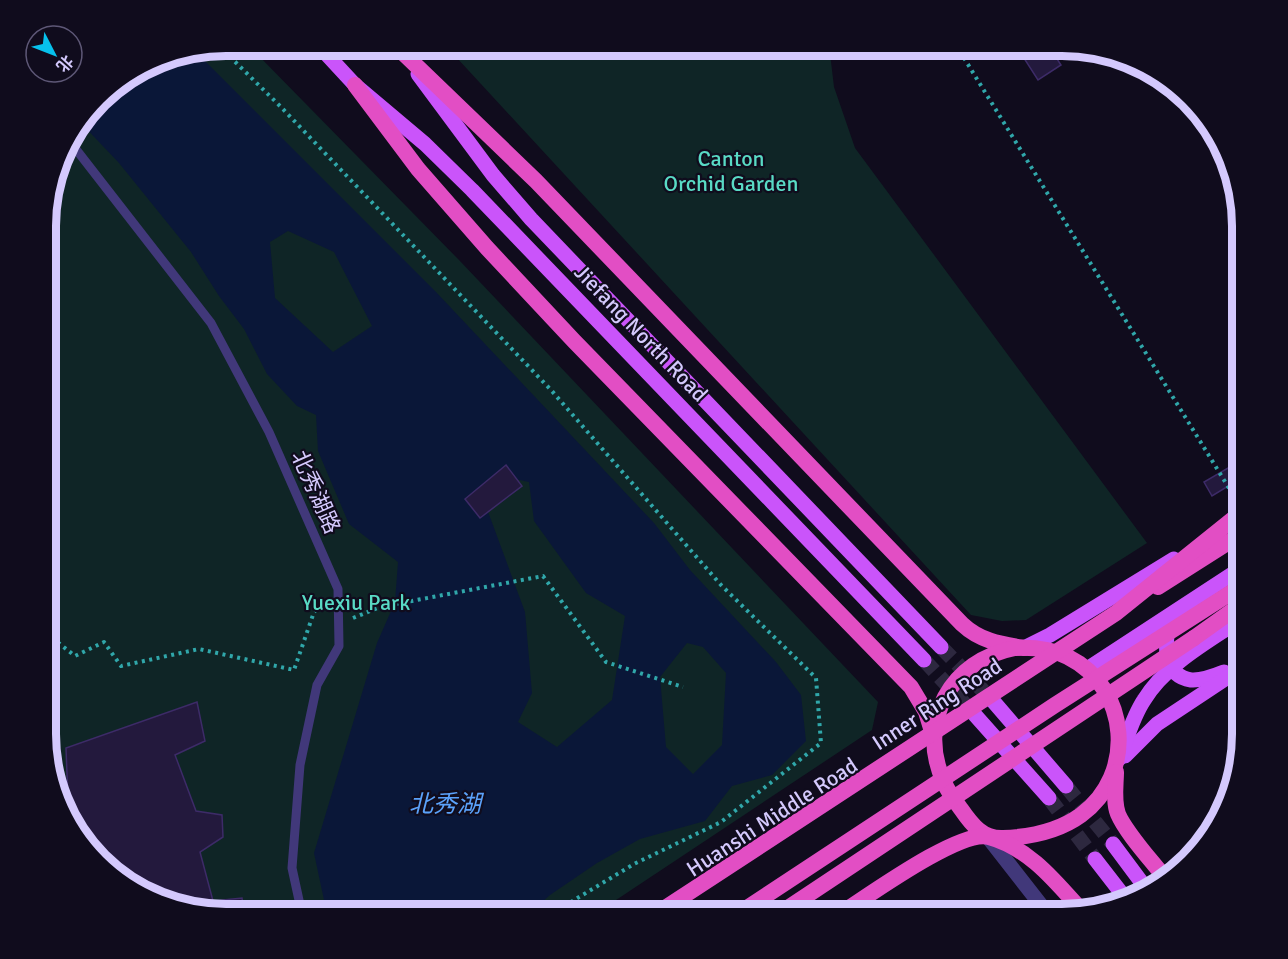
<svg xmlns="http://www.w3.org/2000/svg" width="1288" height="959" font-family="Signika,'Noto Sans SC',sans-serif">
	<rect width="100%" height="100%" fill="#100c1d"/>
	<!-- green -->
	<g fill="#0f2526">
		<polygon points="225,45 248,45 459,260 878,702 872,730 595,914 214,914 156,900 107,870 64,814 45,746 47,201 69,135 107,89 167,55"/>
		<polygon points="445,45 829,45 834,87 855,148 1147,543 1026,620 1002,621 971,615"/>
	</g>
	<!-- water -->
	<path fill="#0a1738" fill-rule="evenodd" d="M194 50 436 292 654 523 690 570 776 662 801 695 806 741 772 775 732 786 705 821 640 839 597 863 550 895 529 914H327L314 853 377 643 395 602 398 562 349 524 318 451 316 415 297 406 267 374 244 329 219 296 191 252 119 163 80 122 107 89 167 55ZM288 231 334 252 372 326 333 352 275 298 270 242ZM515 479 529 482 534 521 586 593 625 616 612 700 557 747 518 722 532 693 525 612 487 509ZM687 643 703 647 726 673 722 745 693 774 666 747 660 677Z"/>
	<!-- building -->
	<g fill="#23193d" stroke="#3d2b68" stroke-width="1.5">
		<polygon points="1029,45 1048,45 1061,65 1038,80 1020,52"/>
		<polygon points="1193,104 1215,133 1207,139 1186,108"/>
		<polygon points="1240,461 1243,466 1243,477 1212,496 1204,482"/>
		<polygon points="506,465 522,486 480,518 465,499"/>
		<polygon points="197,702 205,741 175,755 196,811 222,815 223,837 200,852 213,901 242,898 244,914 214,914 156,900 107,870 64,814 60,800 68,800 66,748"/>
	</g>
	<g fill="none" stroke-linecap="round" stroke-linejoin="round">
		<!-- primary-tunnel -->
		<g stroke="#2d283f" stroke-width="15" stroke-dasharray="15 8" stroke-linecap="butt">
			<polyline points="941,647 993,701"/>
			<polyline points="924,660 975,715"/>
			<polyline points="1066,786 1113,844"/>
			<polyline points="1049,798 1095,859"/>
		</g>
		<!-- path -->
		<g stroke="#30a7aa" stroke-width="4" stroke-dasharray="3 4.5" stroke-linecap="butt">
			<polyline points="956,45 1232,493"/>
			<polyline points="219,46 280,106 551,390 721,585 816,678 821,743 721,822 634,864 551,914"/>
			<polyline points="353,618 380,607 543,576 606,662 683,687"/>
			<polyline points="46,633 75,656 104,642 121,666 199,649 294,670 314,612 323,603"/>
		</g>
		<!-- service -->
		<polyline stroke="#41387a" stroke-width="9" points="68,139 211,323 269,432 338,589 339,646 317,685 300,765 292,868 302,914"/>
		<!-- minor -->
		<polyline stroke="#41387a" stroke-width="15" points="987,836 1048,914"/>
		<!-- primary -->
		<g stroke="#ca54fa" stroke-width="15">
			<polyline points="318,45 355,85 425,144 472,190 924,660"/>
			<polyline points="418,74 493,175 531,219 941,647"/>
			<path d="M1169 624C1164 645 1164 676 1191 680 1201 681 1214 676 1224 672"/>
			<polyline points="1024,648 1050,635 1174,559"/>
			<polyline points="1087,669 1243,567"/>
			<polyline points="993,701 1066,786"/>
			<polyline points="975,715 1049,798"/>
			<polyline points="1125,756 1157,724 1243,667"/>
			<path d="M1119 759C1127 739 1132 718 1144 700 1166 664 1209 641 1243 618"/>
			<polyline points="1113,844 1148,891"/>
			<polyline points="1095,859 1126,899"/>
		</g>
		<!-- trunk -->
		<g stroke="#e24ec4" stroke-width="16">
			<path d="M399 49 536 181 962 624C980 641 1000 644 1024 648"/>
			<polyline points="355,85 418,169 487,248 574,341 911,687 926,712 934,738"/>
			<polyline points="1158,587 1243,533"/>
			<polyline points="1194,638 1243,603"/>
			<path d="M1015 648C1034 647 1051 649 1068 657 1130 688 1136 775 1081 815 1059 831 1030 837 1003 838 983 839 972 825 961 809 955 801 948 792 944 782 916 722 951 660 1015 648Z"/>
			<path d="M1116 772C1116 784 1113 801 1118 814 1126 833 1152 861 1165 878"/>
			<path d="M840 914C867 897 960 829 989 837 1029 848 1055 881 1081 910"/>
		</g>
		<!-- trunk-bridge -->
		<g stroke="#e24ec4" stroke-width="16">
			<polyline points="656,914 1116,613 1243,511"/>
			<polyline points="738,914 1055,705 1243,585"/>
			<polyline points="779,914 1194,638"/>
		</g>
	</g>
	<g text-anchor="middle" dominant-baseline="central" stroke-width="4.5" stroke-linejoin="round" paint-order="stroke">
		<!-- park labels -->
		<g font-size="22" fill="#59dac5" stroke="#100c1d">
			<text x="731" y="158">Canton<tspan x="731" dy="25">Orchid Garden</tspan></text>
			<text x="356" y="602">Yuexiu Park</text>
		</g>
		<!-- street labels -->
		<g font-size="22" fill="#d4c9fd" stroke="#100c1d">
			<text transform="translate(641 333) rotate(46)">Jiefang North Road</text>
			<text transform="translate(316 492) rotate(66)">北秀湖路</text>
			<text transform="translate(937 704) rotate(-33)">Inner Ring Road</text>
			<text transform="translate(772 817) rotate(-33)">Huanshi Middle Road</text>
		</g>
		<!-- water labels -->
		<g font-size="24" font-style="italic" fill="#5ba2fa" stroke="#100c1d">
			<text x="445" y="804">北秀湖</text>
		</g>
	</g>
	<!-- crop -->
	<path d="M0 0H1288V959H0ZM226 56H1062A170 170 0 0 1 1232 226V734A170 170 0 0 1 1062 904H226A170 170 0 0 1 56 734V226A170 170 0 0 1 226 56Z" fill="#100c1d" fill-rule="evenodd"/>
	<path fill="none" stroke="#d4c9fd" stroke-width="8" d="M226 56H1062A170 170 0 0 1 1232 226V734A170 170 0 0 1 1062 904H226A170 170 0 0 1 56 734V226A170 170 0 0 1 226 56Z"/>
	<!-- north arrow -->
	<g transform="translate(54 54) rotate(132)"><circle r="28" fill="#100c1d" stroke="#5e5877" stroke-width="1.5"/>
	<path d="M0-4.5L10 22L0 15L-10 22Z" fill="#07c1ec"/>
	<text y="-9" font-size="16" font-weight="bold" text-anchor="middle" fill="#d4c9fd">北</text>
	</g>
</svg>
